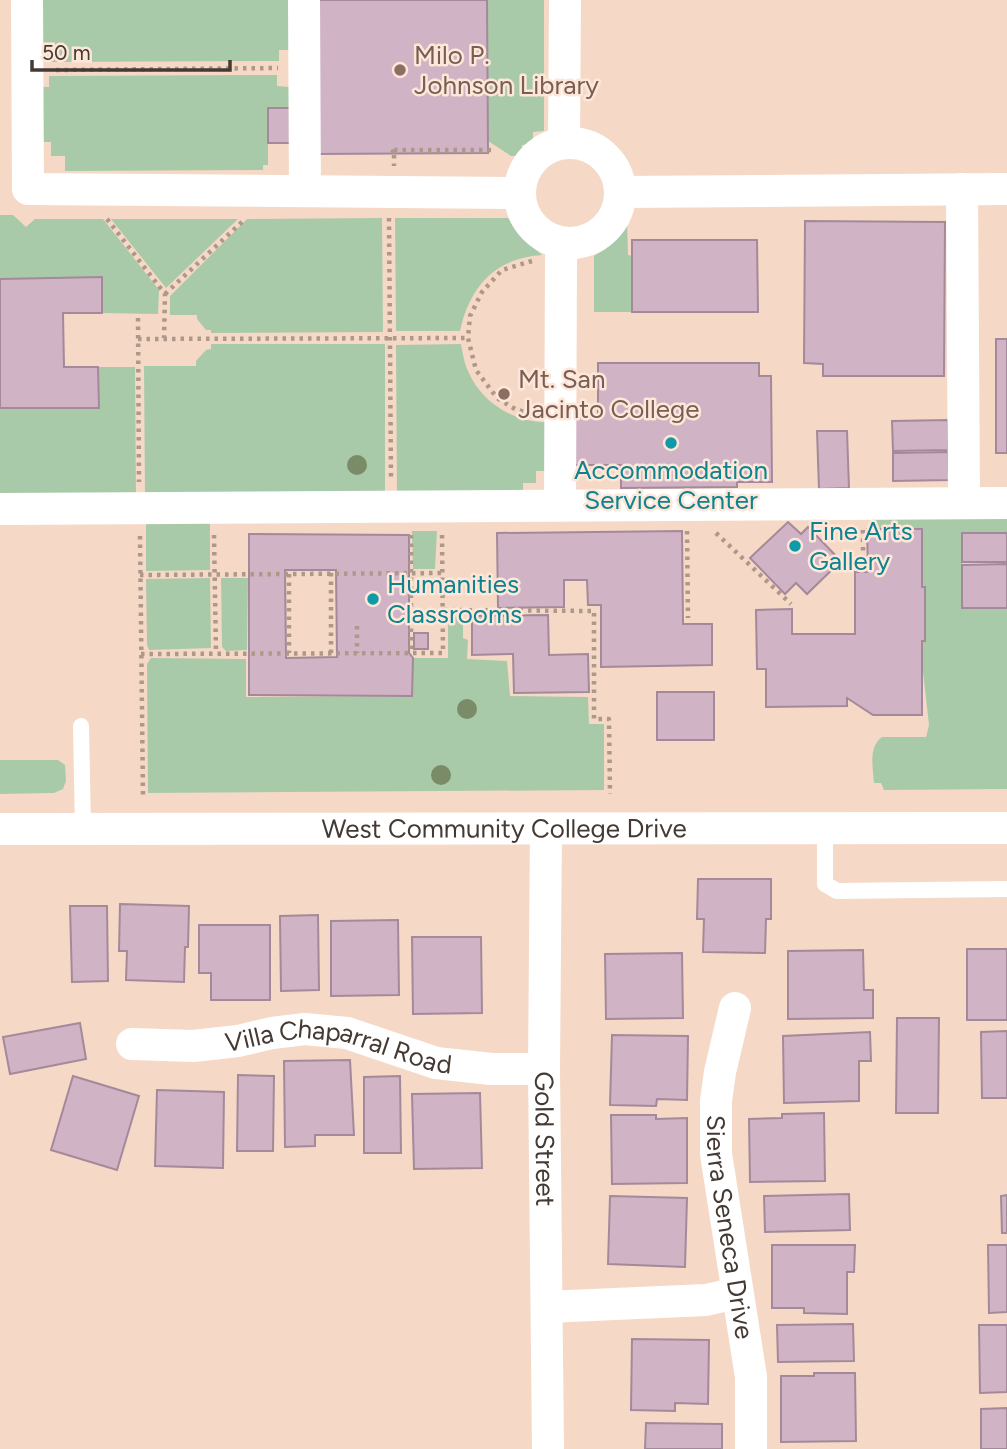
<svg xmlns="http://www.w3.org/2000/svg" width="1007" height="1449" font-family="Figtree,sans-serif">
	<rect width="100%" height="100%" fill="#f5d9c6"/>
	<!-- green -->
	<g fill="#a9caa9">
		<polygon points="38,0 290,0 290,50 279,50 279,61 51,62 51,50 39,50"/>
		<polygon points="487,0 544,0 544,131 533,132 533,144 522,145 522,156 511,156 488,141"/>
		<polygon points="277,75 277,86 290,87 290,108 268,108 268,165 263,165 263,170 65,171 65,156 51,156 51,142 38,142 38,87 49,87 49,76"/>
		<polygon points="0,215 13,215 26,227 35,219 103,219 159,290 158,314 102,313 101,277 0,279"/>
		<polygon points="382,218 383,332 211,333 211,330 206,330 197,319 197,315 170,315 170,296 247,219"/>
		<path d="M395 218H508L521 236 542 255C495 258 470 286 460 331H396Z"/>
		<polygon points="111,219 238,219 166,288"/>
		<path d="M627 222 628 255 632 256V312H594V256C609 247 620 238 627 222Z"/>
		<polygon points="211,344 385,344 385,496 145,497 144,366 196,366 196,361 206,350 211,349"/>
		<path d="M461 344C463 353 464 363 468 371 481 402 513 422 546 422V471H536V483H523V495L397 494 396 345Z"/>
		<polygon points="98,367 135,367 136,496 0,497 0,408 98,408"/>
		<path d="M874 517H1007V533H962V608H1007V789L884 790 881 783H874C873 768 868 747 882 737H926L929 725 922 663V641L925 640V588L922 587V529H875Z"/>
		<polygon points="210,520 210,570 146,571 146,521"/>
		<polygon points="412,531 437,531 435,569 413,569"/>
		<polygon points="210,578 211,648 149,650 147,645 146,579"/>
		<polygon points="221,578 248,578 247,650 226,651 222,647"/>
		<polygon points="448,616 463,617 463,638 468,640 467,659 507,661 510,696 588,697 589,724 604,724 604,790 148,793 147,664 151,658 246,659 246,697 412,696 413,658 448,658"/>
		<polygon points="0,760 58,760 65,765 66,781 63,789 54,793 0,794"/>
	</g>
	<!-- building -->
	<g fill="#d0b4c5" stroke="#a4899a" stroke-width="2" fill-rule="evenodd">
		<polygon points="313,0 487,0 488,153 314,154"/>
		<rect x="268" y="108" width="22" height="35"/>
		<polygon points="805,221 945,222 944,376 823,376 823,364 804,363"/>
		<polygon points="632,240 757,240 758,312 632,312"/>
		<polygon points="102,277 102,313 63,313 64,367 98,367 99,408 0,408 0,279"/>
		<rect x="996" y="339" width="11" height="114"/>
		<polygon points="598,363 759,363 759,376 771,376 772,482 737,482 737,487 621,488 621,465 571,465 575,416 598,416"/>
		<polygon points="948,420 948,450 893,451 892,421"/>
		<polygon points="817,431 847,431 849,488 819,489"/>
		<polygon points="948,452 949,480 893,481 893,453"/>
		<polygon points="788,522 801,534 808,527 841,561 807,594 796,583 785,594 750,558"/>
		<polygon points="867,529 922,529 922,587 925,587 925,641 922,641 922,715 873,715 847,698 847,706 766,707 766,669 757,669 756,610 792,609 792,634 855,634 855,572 868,572"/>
		<polygon points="682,531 683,624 712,624 712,665 601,667 601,605 588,605 587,580 564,580 564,607 498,608 497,533"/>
		<rect x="962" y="533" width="45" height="29"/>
		<path d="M249 534 409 535V653L413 658 412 696 249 695ZM285 570H336L337 657 286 658Z"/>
		<polygon points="1007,564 1007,608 962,608 962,565"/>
		<polygon points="548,615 549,655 588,654 589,692 514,693 513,654 472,655 472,616"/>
		<rect x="414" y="633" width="14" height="16"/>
		<rect x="657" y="692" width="57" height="48"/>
		<polygon points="698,879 771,879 771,919 766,919 765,953 703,952 704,919 697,919"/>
		<polygon points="120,904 189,906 188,947 185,947 184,982 126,980 127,951 119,951"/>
		<polygon points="70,906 107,906 108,981 72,982"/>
		<polygon points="318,915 319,990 281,991 280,916"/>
		<polygon points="398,920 399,995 331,996 331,921"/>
		<polygon points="199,925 270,925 270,1000 211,1000 211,973 199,973"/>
		<polygon points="412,937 481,937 482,1013 413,1014"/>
		<rect x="967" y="949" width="40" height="71"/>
		<polygon points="863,950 864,990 873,990 873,1018 788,1019 788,951"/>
		<polygon points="682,953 683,1018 606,1019 605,954"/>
		<polygon points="897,1018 939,1018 938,1113 896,1113"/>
		<polygon points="80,1023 86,1059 10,1074 3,1037"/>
		<polygon points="1007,1031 1007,1098 982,1098 981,1032"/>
		<polygon points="870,1032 871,1061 859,1061 859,1101 784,1103 783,1036"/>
		<polygon points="612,1035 688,1036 687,1100 657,1099 656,1106 610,1105"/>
		<polygon points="350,1060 354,1135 315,1135 315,1146 285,1147 284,1061"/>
		<polygon points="238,1075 274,1076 273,1151 237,1151"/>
		<polygon points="73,1076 139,1096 117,1170 51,1150"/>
		<polygon points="400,1076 401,1153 364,1153 364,1077"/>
		<polygon points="157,1090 224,1092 223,1168 155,1166"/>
		<polygon points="480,1093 482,1168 414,1169 412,1094"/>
		<polygon points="824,1113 825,1181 750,1182 749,1119 782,1118 782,1114"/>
		<polygon points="611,1115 656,1115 656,1119 687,1118 687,1183 612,1184"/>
		<polygon points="849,1194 850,1230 765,1232 764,1196"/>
		<polygon points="1007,1195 1007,1233 1002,1233 1001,1196"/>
		<polygon points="610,1196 687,1198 685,1267 608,1264"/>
		<polygon points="772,1245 855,1245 854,1272 847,1272 847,1314 804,1313 804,1308 772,1308"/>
		<polygon points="988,1245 1007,1245 1007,1312 989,1313"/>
		<polygon points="853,1324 854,1361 778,1362 777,1325"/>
		<polygon points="979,1325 1007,1325 1007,1392 980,1393"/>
		<polygon points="632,1339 709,1340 708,1404 675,1403 675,1411 631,1410"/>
		<polygon points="814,1373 855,1373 856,1441 781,1442 781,1376 814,1376"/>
		<polygon points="1007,1408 1007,1449 981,1449 981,1409"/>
		<polygon points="646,1423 722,1424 722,1449 645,1449"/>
	</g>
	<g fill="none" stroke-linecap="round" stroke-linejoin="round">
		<!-- path -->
		<g stroke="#ad988a" stroke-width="4.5" stroke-dasharray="3.5 5" stroke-linecap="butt">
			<polyline points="56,70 278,68"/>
			<polyline points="394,150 491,150"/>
			<polyline points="392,153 394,150 394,166"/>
			<polyline points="389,218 391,478"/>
			<polyline points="107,219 165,294 164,338"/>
			<polyline points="532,261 502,270 482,292 470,316 468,338 476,370 497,398 515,409 534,415"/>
			<polyline points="165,294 244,220"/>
			<polyline points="138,318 139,482"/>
			<polyline points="138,339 468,338"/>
			<polyline points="863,530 863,568"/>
			<polyline points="687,531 688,618"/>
			<polyline points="716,533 791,604"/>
			<polyline points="214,535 216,653"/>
			<polyline points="411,535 411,653"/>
			<polyline points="140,536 143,797"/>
			<polyline points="331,573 331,653"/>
			<polyline points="289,574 289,653"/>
			<polyline points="140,575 443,573"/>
			<polyline points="443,610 594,611 594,719 609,719 610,794"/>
			<polyline points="357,626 357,653"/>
			<polyline points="141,654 443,653 442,532"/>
		</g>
		<!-- lane -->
		<g stroke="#fff" stroke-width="16">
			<polyline points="81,726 83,829"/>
			<polyline points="825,829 825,884 837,891 1007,889"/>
		</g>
		<!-- street -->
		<g stroke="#fff" stroke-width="32">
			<polyline points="27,0 28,189 519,193"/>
			<polyline points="304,0 305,191"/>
			<polyline points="564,142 565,0"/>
			<circle cx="570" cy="193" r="50"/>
			<polyline points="962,189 964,503"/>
			<polyline points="620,192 1007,189"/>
			<polyline points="560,505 561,258 566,243"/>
			<polyline points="0,509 1007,503"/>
			<path id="s1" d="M0 829 1007 828"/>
			<path id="s2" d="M546 829 544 1069 548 1449"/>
			<path id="s3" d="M735 1008 720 1072 716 1101V1154L751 1377V1449"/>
			<path id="s4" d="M132 1044 193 1046 238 1041 272 1033 305 1029 347 1033 436 1063 491 1069H544"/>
			<polyline points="547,1307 706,1300 737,1293"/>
		</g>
	</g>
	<!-- trees -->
	<g fill="#7a8b68">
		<circle cx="357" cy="465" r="10"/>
		<circle cx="467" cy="709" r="10"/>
		<circle cx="441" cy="775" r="10"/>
	</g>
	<!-- markers -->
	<g fill="#8d6e63" stroke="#fee7d8" stroke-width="2.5">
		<circle cx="400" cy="70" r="7"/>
		<circle cx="504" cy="394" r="7"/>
	</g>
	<g fill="#0f9aa8" stroke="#fee7d8" stroke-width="2.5">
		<circle cx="671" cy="443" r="7"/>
		<circle cx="795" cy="546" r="7"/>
		<circle cx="373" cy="599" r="7"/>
	</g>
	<g text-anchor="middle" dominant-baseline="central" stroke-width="5" stroke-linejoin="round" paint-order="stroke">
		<!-- education labels -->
		<g font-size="26" fill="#785e54" stroke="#fee7d8" text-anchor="start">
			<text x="414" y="55">Milo P.<tspan x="414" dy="30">Johnson Library</tspan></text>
			<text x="518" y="379">Mt. San<tspan x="518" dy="30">Jacinto College</tspan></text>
		</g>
		<!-- culture labels -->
		<g font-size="26" fill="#0d838f" stroke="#fee7d8" text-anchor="start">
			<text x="671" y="470" text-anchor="middle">Accommodation<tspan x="671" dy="30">Service Center</tspan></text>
			<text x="809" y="531">Fine Arts<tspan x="809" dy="30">Gallery</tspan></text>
			<text x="387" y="584">Humanities<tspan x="387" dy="30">Classrooms</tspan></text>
		</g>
		<!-- street labels -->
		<g font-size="26" fill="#453a33" stroke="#fee7d8">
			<text stroke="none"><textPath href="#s1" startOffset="504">West Community College Drive</textPath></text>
			<text stroke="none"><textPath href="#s4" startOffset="210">Villa Chaparral Road</textPath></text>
			<text stroke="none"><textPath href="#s2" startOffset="310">Gold Street</textPath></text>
			<text stroke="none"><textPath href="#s3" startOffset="222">Sierra Seneca Drive</textPath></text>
		</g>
	</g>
	<!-- scale -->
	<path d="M32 60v10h198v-10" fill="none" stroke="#453a33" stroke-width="3.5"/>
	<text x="42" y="60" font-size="21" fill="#453a33" stroke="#fee7d8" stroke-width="5" paint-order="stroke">50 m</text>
</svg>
